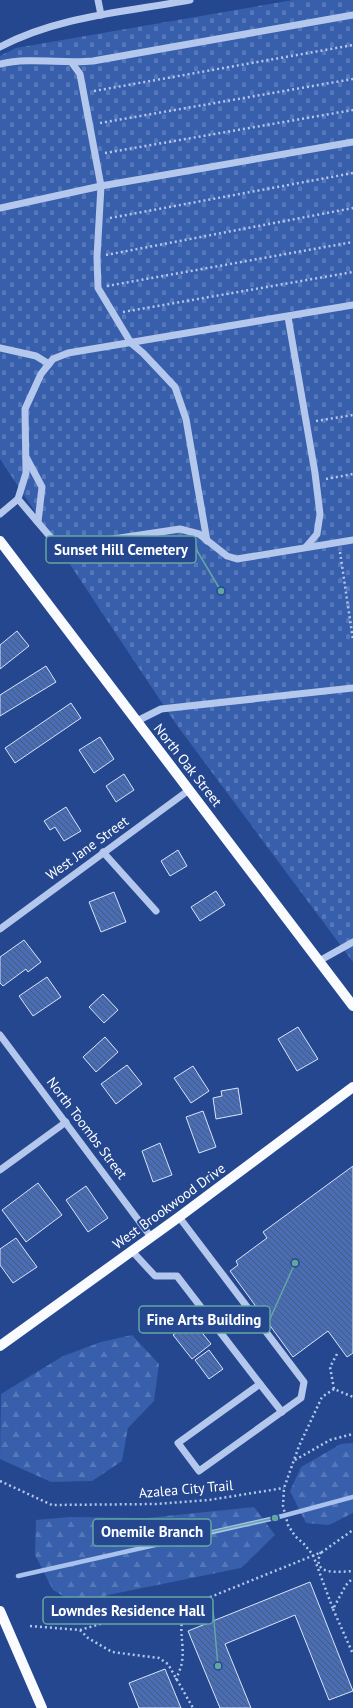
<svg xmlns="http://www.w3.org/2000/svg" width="353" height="1708" font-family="'PT Sans',sans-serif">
	<defs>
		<pattern id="forest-firs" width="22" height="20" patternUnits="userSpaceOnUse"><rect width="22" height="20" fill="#385fac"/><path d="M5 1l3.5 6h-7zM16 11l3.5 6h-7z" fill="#5677b8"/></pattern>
		<pattern id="cemetery-stones" width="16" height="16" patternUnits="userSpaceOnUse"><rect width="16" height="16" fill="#385fac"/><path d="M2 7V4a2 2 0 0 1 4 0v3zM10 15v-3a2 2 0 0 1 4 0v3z" fill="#5677b8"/></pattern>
		<pattern id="building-back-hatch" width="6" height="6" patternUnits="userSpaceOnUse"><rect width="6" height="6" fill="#486db4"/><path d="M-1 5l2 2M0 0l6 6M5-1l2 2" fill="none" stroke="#4a5976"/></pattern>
	</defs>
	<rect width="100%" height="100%" fill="#24478f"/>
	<!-- forest -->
	<g fill="url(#forest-firs)">
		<polygon points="132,1335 159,1364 154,1401 128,1428 122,1461 92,1481 51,1482 0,1459 1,1394 63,1356 101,1342"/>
		<polygon points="353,1443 353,1513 329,1525 306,1523 290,1491 301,1467 341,1444"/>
		<polygon points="254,1507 275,1535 241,1568 108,1595 82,1607 53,1590 35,1555 36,1520 69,1517 147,1518"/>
	</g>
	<!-- cemetery -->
	<polygon fill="url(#cemetery-stones)" points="293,0 353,0 353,962 176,724 0,459 0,56 16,48"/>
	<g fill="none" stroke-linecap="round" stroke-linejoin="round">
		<!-- stream -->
		<polyline stroke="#a8c1ed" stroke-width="4.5" points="18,1576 275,1518 353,1497"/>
	</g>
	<!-- building -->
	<g fill="url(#building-back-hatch)" stroke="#d9e4f9">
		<polygon points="17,631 29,646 0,669 0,645"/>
		<polygon points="46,666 56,682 0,716 0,695"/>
		<polygon points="71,703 81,718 15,763 5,748"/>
		<polygon points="100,737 114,759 94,773 79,750"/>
		<polygon points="124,774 134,790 116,802 106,786"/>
		<polygon points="66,807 81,831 64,841 55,827 50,830 44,821"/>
		<polygon points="178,850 187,866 170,876 161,861"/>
		<polygon points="216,891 225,905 200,921 191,907"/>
		<polygon points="114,892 126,922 101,932 89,902"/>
		<polygon points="24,940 41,962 28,972 26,969 3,986 0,983 0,957"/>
		<polygon points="47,977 61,997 33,1016 19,996"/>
		<polygon points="103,994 118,1010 104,1023 89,1007"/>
		<polygon points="298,1027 318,1059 297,1071 278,1039"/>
		<polygon points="105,1037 118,1052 96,1072 83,1057"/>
		<polygon points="127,1065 142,1084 116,1104 101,1084"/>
		<polygon points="193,1066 209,1091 191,1103 174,1078"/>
		<polygon points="238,1088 242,1114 216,1119 213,1098 222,1096 221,1091"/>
		<polygon points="203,1111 216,1147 199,1153 186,1117"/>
		<polygon points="160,1143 172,1175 153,1182 142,1151"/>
		<polygon points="353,1166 353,1353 347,1357 328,1331 293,1357 230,1271 238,1265 236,1261 267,1238 263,1232"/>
		<polygon points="38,1183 62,1215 26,1242 2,1210"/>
		<polygon points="86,1186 108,1218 88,1232 66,1200"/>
		<polygon points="16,1238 37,1267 13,1283 0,1265 0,1249"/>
		<polygon points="192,1320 211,1344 192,1359 173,1335"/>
		<polygon points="209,1350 223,1369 209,1379 195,1360"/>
		<polygon points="310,1582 353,1691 329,1700 295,1615 225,1644 251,1708 220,1708 188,1631"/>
		<polygon points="165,1669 181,1708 139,1708 129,1683"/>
	</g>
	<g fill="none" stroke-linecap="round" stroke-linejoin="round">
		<!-- path -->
		<g stroke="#b4c7ec" stroke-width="2.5" stroke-dasharray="2 3" stroke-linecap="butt">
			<polyline points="94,91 353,45"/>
			<polyline points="100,123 353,79"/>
			<polyline points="105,153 353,110"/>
			<polyline points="110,218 353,173"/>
			<polyline points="106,255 353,208"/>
			<polyline points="107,286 353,242"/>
			<polyline points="123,312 353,272"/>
			<polyline points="316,421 353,415"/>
			<polyline points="326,479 353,474"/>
			<polyline points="340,552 353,640"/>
			<polyline points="337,1354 330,1367 334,1389 353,1397"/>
			<polyline points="334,1389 322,1397 299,1446 284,1488 283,1506 288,1525 295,1536 304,1544 313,1555 333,1609 346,1585 353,1578"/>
			<polyline points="295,1460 330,1440 353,1434"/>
			<polyline points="0,1481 52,1505 156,1504 209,1500 284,1488"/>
			<path d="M321 1552C310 1576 339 1572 353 1571"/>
			<polyline points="333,1609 353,1654"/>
			<polyline points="30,1626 80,1630 131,1615 165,1613 188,1606 322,1552 353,1530"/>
			<polyline points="80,1630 88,1638 112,1652 159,1658 168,1664 193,1708"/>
			<path d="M176 1680C178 1674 181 1668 182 1662 185 1640 176 1628 187 1606"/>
		</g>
		<!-- minor -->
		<g stroke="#b4c7ec" stroke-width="7">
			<polyline points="98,0 101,15"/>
			<path d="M0 47C58 16 126 12 190 0"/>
			<polyline points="72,63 80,74 101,186 97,257 98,288 131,343 143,353 175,387 186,419 207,541"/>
			<path d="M0 64C31 57 62 64 93 61L353 15"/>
			<polyline points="0,208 101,186 353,142"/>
			<polyline points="288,317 315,473 320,514 317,534 306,547"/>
			<polyline points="0,348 36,356 49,364"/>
			<polyline points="26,457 42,487 38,522"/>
			<polyline points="18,499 26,473 25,409 41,374 53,359 68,353 353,305"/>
			<polyline points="0,514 18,499 52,539 60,543 73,545 180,529 199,534 227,556 237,559 353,540"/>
			<polyline points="137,721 161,709 353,688"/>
			<polyline points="103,852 156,911"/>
			<polyline points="0,929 189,790"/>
			<polyline points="319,961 353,942"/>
			<polyline points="0,1035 151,1237"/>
			<polyline points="0,1170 66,1122"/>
			<polyline points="132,1251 155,1276 177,1276 260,1384 178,1443 199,1471 301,1398 304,1382 179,1217"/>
			<polyline points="260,1384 282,1412"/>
		</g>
		<!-- major -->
		<g stroke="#f9fbff" stroke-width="10">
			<polyline points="0,541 353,1006"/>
			<polyline points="0,1346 179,1217 353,1087"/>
			<polyline points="0,1611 42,1708"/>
		</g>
	</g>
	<g text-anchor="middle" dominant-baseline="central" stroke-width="4" stroke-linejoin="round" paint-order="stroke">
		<!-- street labels -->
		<g font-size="14" fill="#fff" stroke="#24478f">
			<text transform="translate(188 765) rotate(52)">North Oak Street</text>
			<text transform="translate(87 848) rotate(-36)">West Jane Street</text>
			<text transform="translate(87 1128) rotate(53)">North Toombs Street</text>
			<text transform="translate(169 1206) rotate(-36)">West Brookwood Drive</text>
			<text transform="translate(186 1489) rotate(-5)">Azalea City Trail</text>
		</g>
	</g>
	<!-- callouts -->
	<path fill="none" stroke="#63a6a1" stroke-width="1.5" d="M221 591L196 549M295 1263L270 1319M275 1518L211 1532M218 1666L213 1610"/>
	<g fill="#63a6a1" stroke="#24478f" stroke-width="1.5">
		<circle cx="221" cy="591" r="4"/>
		<circle cx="295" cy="1263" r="4"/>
		<circle cx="275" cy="1518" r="4"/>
		<circle cx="218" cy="1666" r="4"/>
	</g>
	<g fill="#24478f" stroke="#63a6a1" stroke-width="1.5">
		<rect x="46" y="536" width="150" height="27" rx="4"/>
		<rect x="139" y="1306" width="131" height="27" rx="4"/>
		<rect x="93" y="1519" width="118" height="27" rx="4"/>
		<rect x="43" y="1597" width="170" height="27" rx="4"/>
	</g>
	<g font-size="15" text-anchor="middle" font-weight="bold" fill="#fff">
		<text x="121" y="555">Sunset Hill Cemetery</text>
		<text x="204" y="1325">Fine Arts Building</text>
		<text x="152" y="1537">Onemile Branch</text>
		<text x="128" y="1616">Lowndes Residence Hall</text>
	</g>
</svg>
